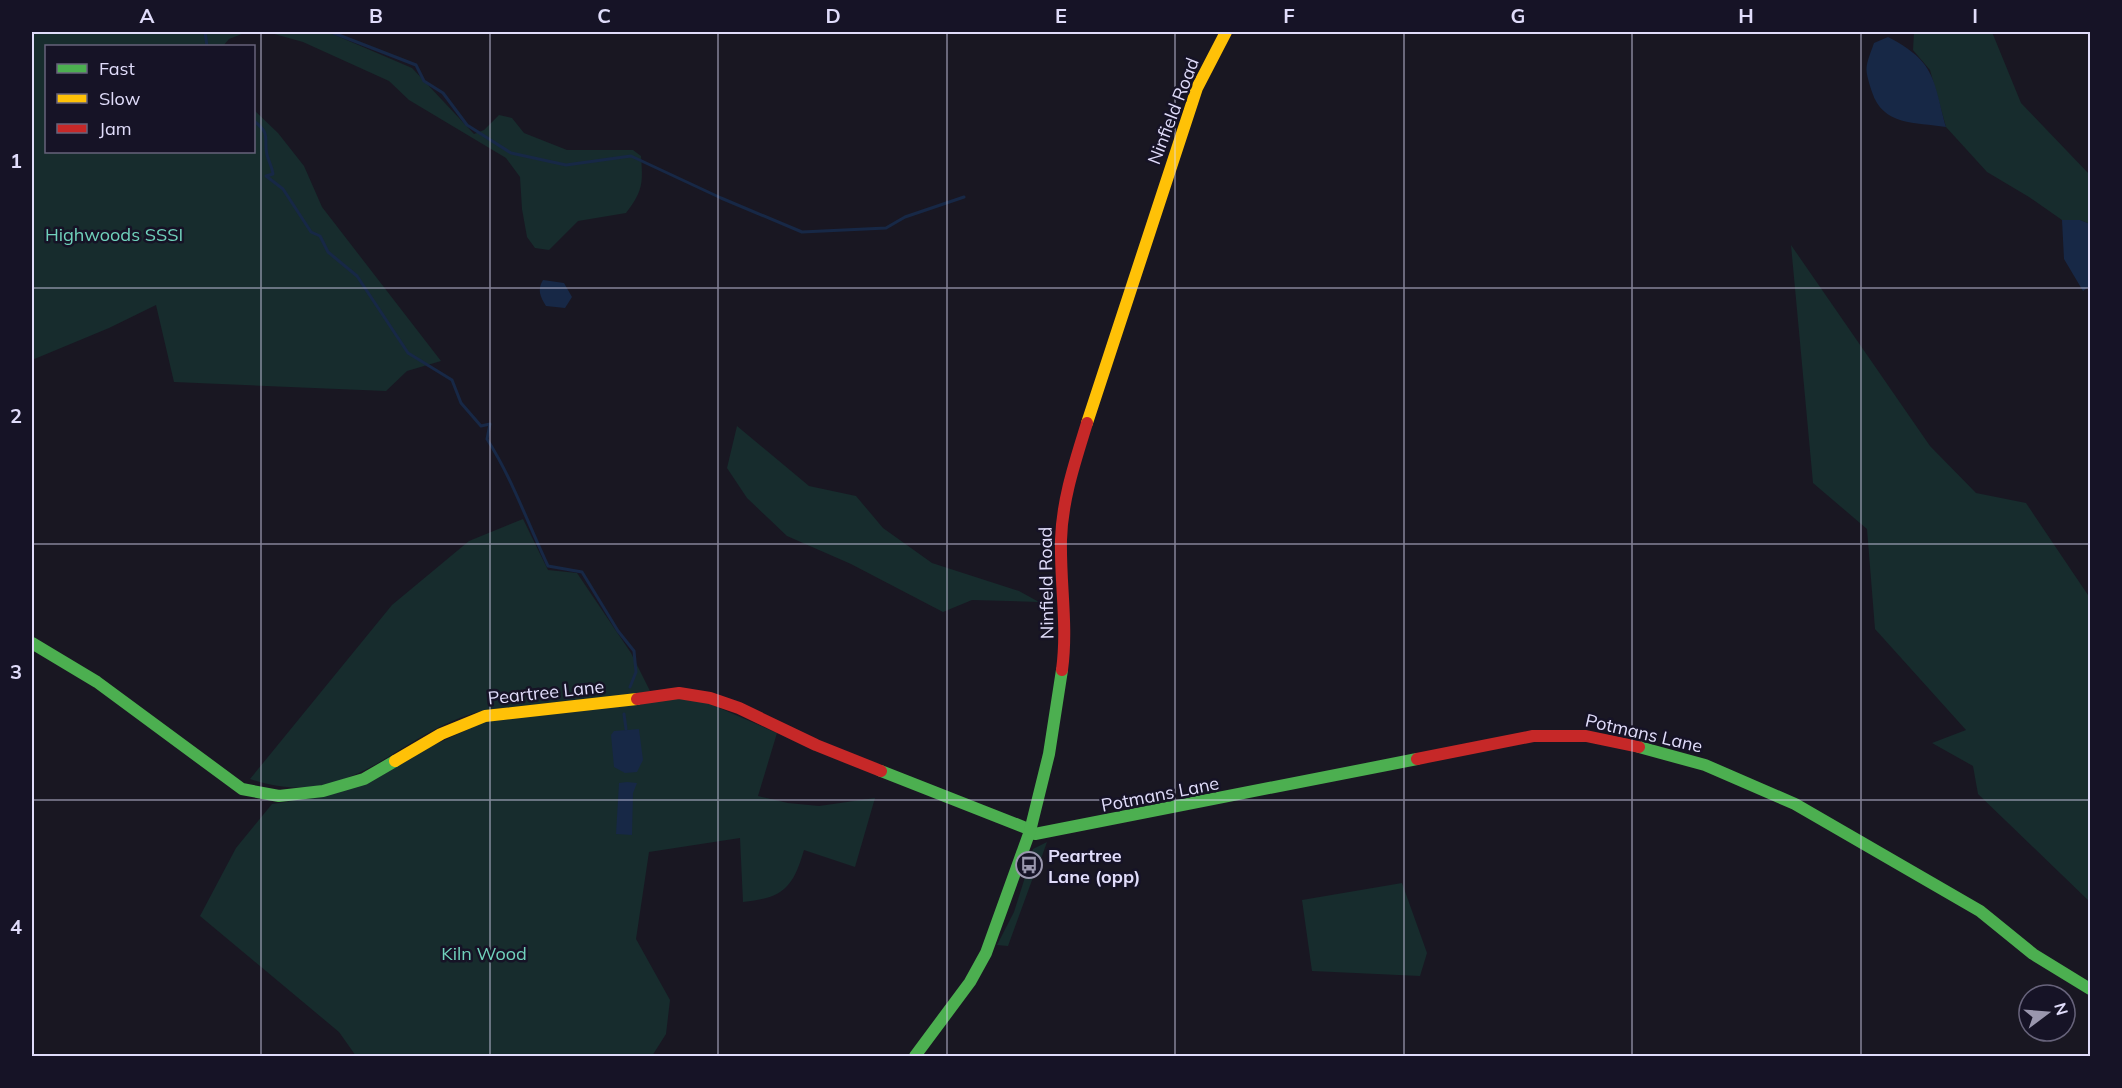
<svg xmlns="http://www.w3.org/2000/svg" width="2122" height="1088" font-family="Mulish,sans-serif">
	<rect width="100%" height="100%" fill="#191722"/>
	<!-- green -->
	<g fill="#172c2d">
		<polygon points="32,32 247,32 229,39 223,46 46,46 46,152 254,152 254,110 278,133 304,166 322,207 441,361 407,371 386,391 174,382 156,305 109,328 32,360"/>
		<path d="M267 32H328L412 68 474 134 484 130 499 115 512 118 524 133 567 150H633L641 156C643 183 643 191 626 213L578 221 549 250 535 248 527 237 522 209 520 177 506 158 409 100 389 81 303 42Z"/>
		<polygon points="1914,32 1992,32 2021,103 2090,175 2090,224 2080,220 2062,220 2029,197 1987,172 1946,127 1930,70 1913,50"/>
		<polygon points="1791,245 1930,446 1976,493 2026,503 2090,598 2090,902 1978,794 1973,766 1932,743 1966,730 1875,629 1867,529 1813,483"/>
		<polygon points="737,426 809,486 856,496 883,528 932,563 1019,591 1039,602 972,600 943,612 851,564 787,536 747,498 727,468"/>
		<path d="M523 519 548 570 577 573 631 653 650 691C614 699 578 703 541 706 522 707 501 707 482 711 396 732 353 814 250 779L392 605 469 541Z"/>
		<path d="M675 698 708 703 777 733 758 796 788 803 819 806 875 798 855 867 804 850C793 888 783 898 743 902L740 838 649 852 636 939 670 1000 666 1034 652 1056H356L339 1032 200 916 236 848 272 804 325 796 490 719Z"/>
		<polygon points="1047,842 1038,867 1027,868 1033,849"/>
		<polygon points="1035,872 1008,946 997,945 1014,912 1026,874"/>
		<polygon points="1402,883 1427,953 1420,976 1312,971 1302,900"/>
	</g>
	<!-- water -->
	<g fill="#172846">
		<path d="M1888 37C1936 62 1933 79 1946 127 1915 122 1883 126 1872 92 1864 67 1865 68 1874 43Z"/>
		<polygon points="2062,220 2080,220 2090,224 2090,286 2083,291 2064,259"/>
		<path d="M543 280 564 283 572 297 565 308 546 306C540 296 537 290 543 280Z"/>
		<polygon points="639,729 643,760 637,772 625,773 614,767 611,735 614,731"/>
		<polygon points="627,782 637,783 633,793 632,835 616,834 619,783"/>
	</g>
	<g fill="none" stroke-linecap="round" stroke-linejoin="round">
		<!-- stream -->
		<g stroke="#172846" stroke-width="3">
			<polyline points="205,32 207,46"/>
			<polyline points="331,32 416,65 424,81 443,93 467,125 511,153 566,165 631,156 721,198 802,232 886,228 905,217 964,197"/>
			<path d="M254 121C272 135 263 138 267 155 269 162 272 167 273 174L266 176 283 189 311 232 320 236 328 252 357 276 408 353 452 380 461 403 481 426 490 424 487 439C512 478 528 524 548 566L582 572 618 631 634 651 636 672 630 687"/>
			<polyline points="624,714 626,729"/>
		</g>
		<!-- fast -->
		<g stroke="#4caf50" stroke-width="12">
			<polyline points="32,643 97,682 242,789 279,796 323,791 364,779 395,761"/>
			<polyline points="1639,747 1705,765 1795,804 1980,911 2033,954 2090,989"/>
			<polyline points="881,771 1026,828 1035,834 1417,759"/>
			<polyline points="915,1056 970,982 986,953 1030,831 1049,754 1062,670"/>
		</g>
		<!-- slow -->
		<g stroke="#ffc107" stroke-width="12">
			<polyline points="1087,423 1197,88 1226,32"/>
			<polyline points="395,761 441,734 485,716 637,699"/>
		</g>
		<!-- jam -->
		<g stroke="#c62828" stroke-width="12">
			<path d="M1062 670C1068 626 1060 584 1061 540 1062 500 1075 462 1087 423"/>
			<polyline points="637,699 679,693 710,698 739,708 816,745 881,771"/>
			<polyline points="1417,759 1533,736 1586,736 1639,747"/>
		</g>
	</g>
	<!-- grid -->
	<path fill="none" stroke="#e0dcfa" stroke-width="1.5" stroke-opacity="0.55" d="M261 32V1056M490 32V1056M718 32V1056M947 32V1056M1175 32V1056M1404 32V1056M1632 32V1056M1861 32V1056M32 288H2090M32 544H2090M32 800H2090"/>
	<!-- icons -->
	<defs>
		<symbol id="bus-ring" viewBox="-11 -11 22 22"><circle r="9.5" fill="#161326" stroke="#9a97ae" stroke-width="1.5"/><path d="M-5-6H5V4H4V6H2V4H-2V6H-4V4H-5ZM-3.5-4V0h7V-4ZM-3.5 1.2v1.5H-2V1.2ZM2 1.2v1.5H3.5V1.2Z" fill="#9a97ae"/></symbol>
	</defs>
	<g fill-rule="evenodd">
		<use href="#bus-ring" x="1014" y="850" width="30" height="30"/>
	</g>
	<g text-anchor="middle" dominant-baseline="central" stroke-width="5" stroke-linejoin="round" paint-order="stroke">
		<!-- street labels -->
		<g font-size="18" fill="#e0dcfa" stroke="#161326">
			<text transform="translate(1173 111) rotate(-69)">Ninfield Road</text>
			<text transform="translate(1046 583) rotate(-91)">Ninfield Road</text>
			<text transform="translate(546 692) rotate(-6)">Peartree Lane</text>
			<text transform="translate(1644 733) rotate(13)">Potmans Lane</text>
			<text transform="translate(1160 794) rotate(-11)">Potmans Lane</text>
		</g>
		<!-- park labels -->
		<g font-size="18" fill="#70d2bc" stroke="#161326">
			<text x="114" y="234">Highwoods SSSI</text>
			<text x="484" y="953">Kiln Wood</text>
		</g>
		<!-- poi labels -->
		<g font-size="18" font-weight="bold" fill="#e0dcfa" stroke="#161326" text-anchor="start">
			<text x="1048" y="855">Peartree<tspan x="1048" dy="21">Lane (opp)</tspan></text>
		</g>
	</g>
	<!-- border -->
	<rect width="2122" height="1088" fill="none" stroke="#161326" stroke-width="66"/>
	<!-- legend -->
	<rect x="45" y="45" width="210" height="108" fill="#161326" stroke="#67637b" stroke-width="1.5"/>
	<rect x="57" y="64" width="30" height="9" fill="#4caf50" stroke="#67637b" stroke-width="1.5"/>
	<text x="99" y="75" font-size="18" fill="#e0dcfa">Fast</text>
	<rect x="57" y="94" width="30" height="9" fill="#ffc107" stroke="#67637b" stroke-width="1.5"/>
	<text x="99" y="105" font-size="18" fill="#e0dcfa">Slow</text>
	<rect x="57" y="124" width="30" height="9" fill="#c62828" stroke="#67637b" stroke-width="1.5"/>
	<text x="99" y="135" font-size="18" fill="#e0dcfa">Jam</text>
	<!-- north arrow -->
	<g transform="translate(2047 1013) rotate(74)"><circle r="28" fill="#161326" stroke="#67637b" stroke-width="1.5"/>
	<path d="M0-4.5L10 22L0 15L-10 22Z" fill="#9a97ae"/>
	<text y="-9" font-size="16" font-weight="bold" text-anchor="middle" fill="#e0dcfa">N</text>
	</g>
	<rect x="33" y="33" width="2056" height="1022" fill="none" stroke="#e0dcfa" stroke-width="2"/>
	<g font-size="20" text-anchor="middle" font-weight="bold" fill="#e0dcfa">
		<text x="147" y="23">A</text>
		<text x="376" y="23">B</text>
		<text x="604" y="23">C</text>
		<text x="833" y="23">D</text>
		<text x="1061" y="23">E</text>
		<text x="1289" y="23">F</text>
		<text x="1518" y="23">G</text>
		<text x="1746" y="23">H</text>
		<text x="1975" y="23">I</text>
		<text x="16" y="168">1</text>
		<text x="16" y="423">2</text>
		<text x="16" y="679">3</text>
		<text x="16" y="934">4</text>
	</g>
</svg>
